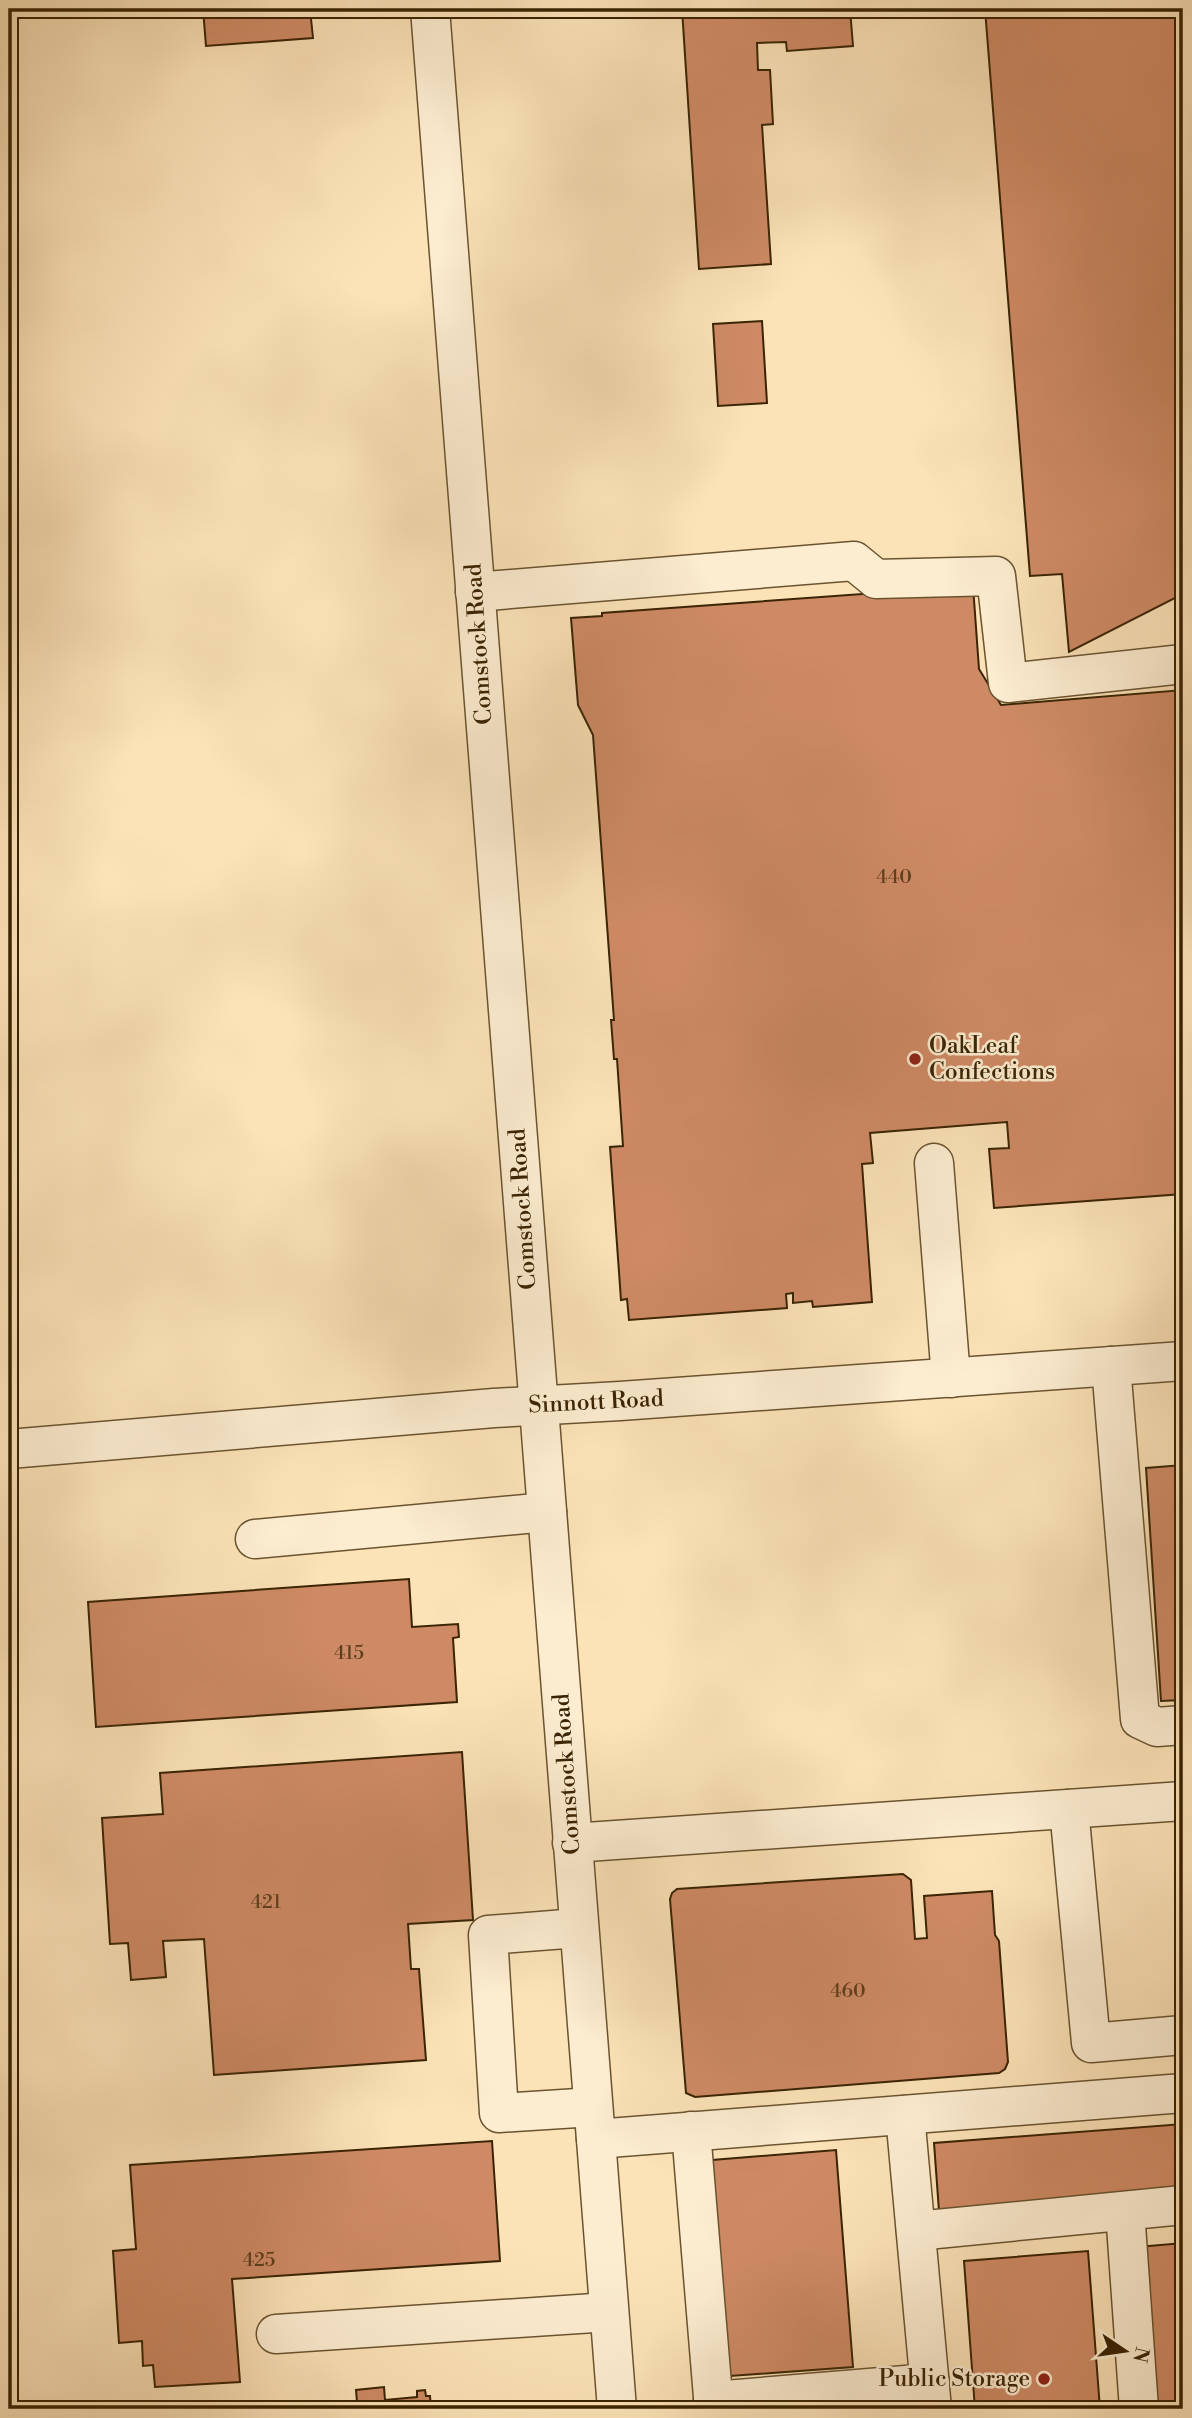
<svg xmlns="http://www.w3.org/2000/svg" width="1192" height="2418" font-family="'Libre Bodoni',serif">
	<rect width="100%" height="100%" fill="#fbe2b7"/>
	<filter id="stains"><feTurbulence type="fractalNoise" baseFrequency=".00286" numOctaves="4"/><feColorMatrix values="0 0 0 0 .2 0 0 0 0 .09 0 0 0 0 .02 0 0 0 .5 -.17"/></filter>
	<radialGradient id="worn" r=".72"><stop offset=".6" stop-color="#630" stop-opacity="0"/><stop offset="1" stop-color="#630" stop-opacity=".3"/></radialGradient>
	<!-- building -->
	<g fill="#ce8a65" stroke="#3a2403" stroke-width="2">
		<polygon points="203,9 310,9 313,38 206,46"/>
		<polygon points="682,9 850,9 853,46 787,51 786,42 757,43 758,70 770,70 773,124 762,125 771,264 699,269"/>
		<polygon points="985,9 1183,9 1183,594 1069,652 1062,574 1030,576"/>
		<polygon points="762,321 767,403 718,406 713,324"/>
		<polygon points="973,586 979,669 1001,705 1183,690 1183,1194 994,1208 989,1149 1009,1148 1007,1122 870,1133 873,1163 862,1164 872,1302 813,1307 812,1301 793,1303 793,1293 786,1294 787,1308 629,1320 627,1299 621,1300 610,1147 623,1146 617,1059 614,1059 611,1020 614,1020 593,735 578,705 571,618 602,616 602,613"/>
		<polygon points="1183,1465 1183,1700 1161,1701 1146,1468"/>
		<polygon points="409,1579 412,1627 458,1624 459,1637 453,1638 457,1702 96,1727 88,1602"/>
		<polygon points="462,1752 473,1920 408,1924 411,1969 419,1969 426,2060 214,2075 204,1939 163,1941 166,1977 131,1980 128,1943 110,1944 102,1818 163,1814 160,1773"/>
		<polygon points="903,1874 911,1880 915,1939 927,1938 924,1896 992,1891 995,1935 999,1941 1008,2062 1005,2069 999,2073 695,2097 686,2093 670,1899 672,1893 677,1889"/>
		<polygon points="1183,2124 1183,2192 939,2211 934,2143"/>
		<polygon points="492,2141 500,2261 232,2279 240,2382 155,2387 153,2365 143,2366 142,2341 119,2343 113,2251 136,2249 130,2165"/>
		<polygon points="836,2150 853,2367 717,2377 700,2161"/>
		<polygon points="1183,2243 1183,2409 1151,2409 1138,2247"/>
		<polygon points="1088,2251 1100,2409 975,2409 964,2261"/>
		<polygon points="384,2387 385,2400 417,2397 417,2391 425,2390 426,2396 430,2396 431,2409 352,2409 351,2403 357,2402 356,2390"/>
	</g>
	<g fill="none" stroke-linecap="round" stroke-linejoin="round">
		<defs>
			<g id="minor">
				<polyline points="430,9 617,2409"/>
				<polyline points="475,592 854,561 876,579 996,576 1008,683 1183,664"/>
				<polyline points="934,1163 951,1378"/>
				<polyline points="1111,1366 1140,1719 1157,1727 1183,1725"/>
				<polyline points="9,1449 494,1408 620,1401 1183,1361"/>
				<polyline points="255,1539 547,1512"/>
				<polyline points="1069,1809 1091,2043 1183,2035"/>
				<polyline points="572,1843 1183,1801"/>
				<polyline points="578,1928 488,1935 499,2113 593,2107"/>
				<polyline points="905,2115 932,2409"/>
				<polyline points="691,2131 714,2409"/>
				<polyline points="596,2139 1183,2093"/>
				<polyline points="1125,2211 1139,2409"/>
				<polyline points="916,2231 1183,2205"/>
				<polyline points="276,2334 609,2312"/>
				<polyline points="713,2401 930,2383"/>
			</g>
		</defs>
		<!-- minor casing -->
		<use href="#minor" stroke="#6a5430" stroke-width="41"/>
		<!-- minor -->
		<use href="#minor" stroke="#fcecd0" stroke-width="38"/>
	</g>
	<!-- markers -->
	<g fill="#8f2418" stroke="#fcecd0" stroke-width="2.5">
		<circle cx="915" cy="1059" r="7"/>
		<circle cx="1044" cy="2379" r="7"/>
	</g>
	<g text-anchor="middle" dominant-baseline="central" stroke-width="5" stroke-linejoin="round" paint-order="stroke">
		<!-- number labels -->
		<g font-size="19" fill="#5f3e1c">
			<text x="894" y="877">440</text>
			<text x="349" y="1653">415</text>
			<text x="266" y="1902">421</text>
			<text x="848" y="1991">460</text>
			<text x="259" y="2260">425</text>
		</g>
		<!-- street labels -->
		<g font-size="23" fill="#3a2403" stroke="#fcecd0">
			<text transform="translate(479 644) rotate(-94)">Comstock Road</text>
			<text transform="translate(523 1209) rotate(-94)">Comstock Road</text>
			<text transform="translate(596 1402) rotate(-3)">Sinnott Road</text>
			<text transform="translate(567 1774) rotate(-94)">Comstock Road</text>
		</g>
		<!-- poi labels -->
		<g font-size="23" fill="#3a2403" stroke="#fcecd0" text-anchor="start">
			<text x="929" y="1046">OakLeaf<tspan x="929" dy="26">Confections</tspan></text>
			<text x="1030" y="2379" text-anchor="end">Public Storage</text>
		</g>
	</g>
	<!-- margin -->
	<rect width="1192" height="2418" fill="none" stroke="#fbe2b7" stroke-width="35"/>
	<rect x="10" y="10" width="1171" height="2397" fill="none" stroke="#3a2403" stroke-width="3.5"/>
	<rect x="18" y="18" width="1157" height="2383" fill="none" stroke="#3a2403" stroke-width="2"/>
	<!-- north arrow -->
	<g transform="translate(1125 2351) rotate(103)" stroke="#fcecd0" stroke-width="5" paint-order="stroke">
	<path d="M0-5L12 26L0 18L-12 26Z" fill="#3a2403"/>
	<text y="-10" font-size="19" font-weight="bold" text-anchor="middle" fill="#3a2403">N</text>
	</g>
	<rect width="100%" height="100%" filter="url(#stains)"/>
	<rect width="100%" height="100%" fill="url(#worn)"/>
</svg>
